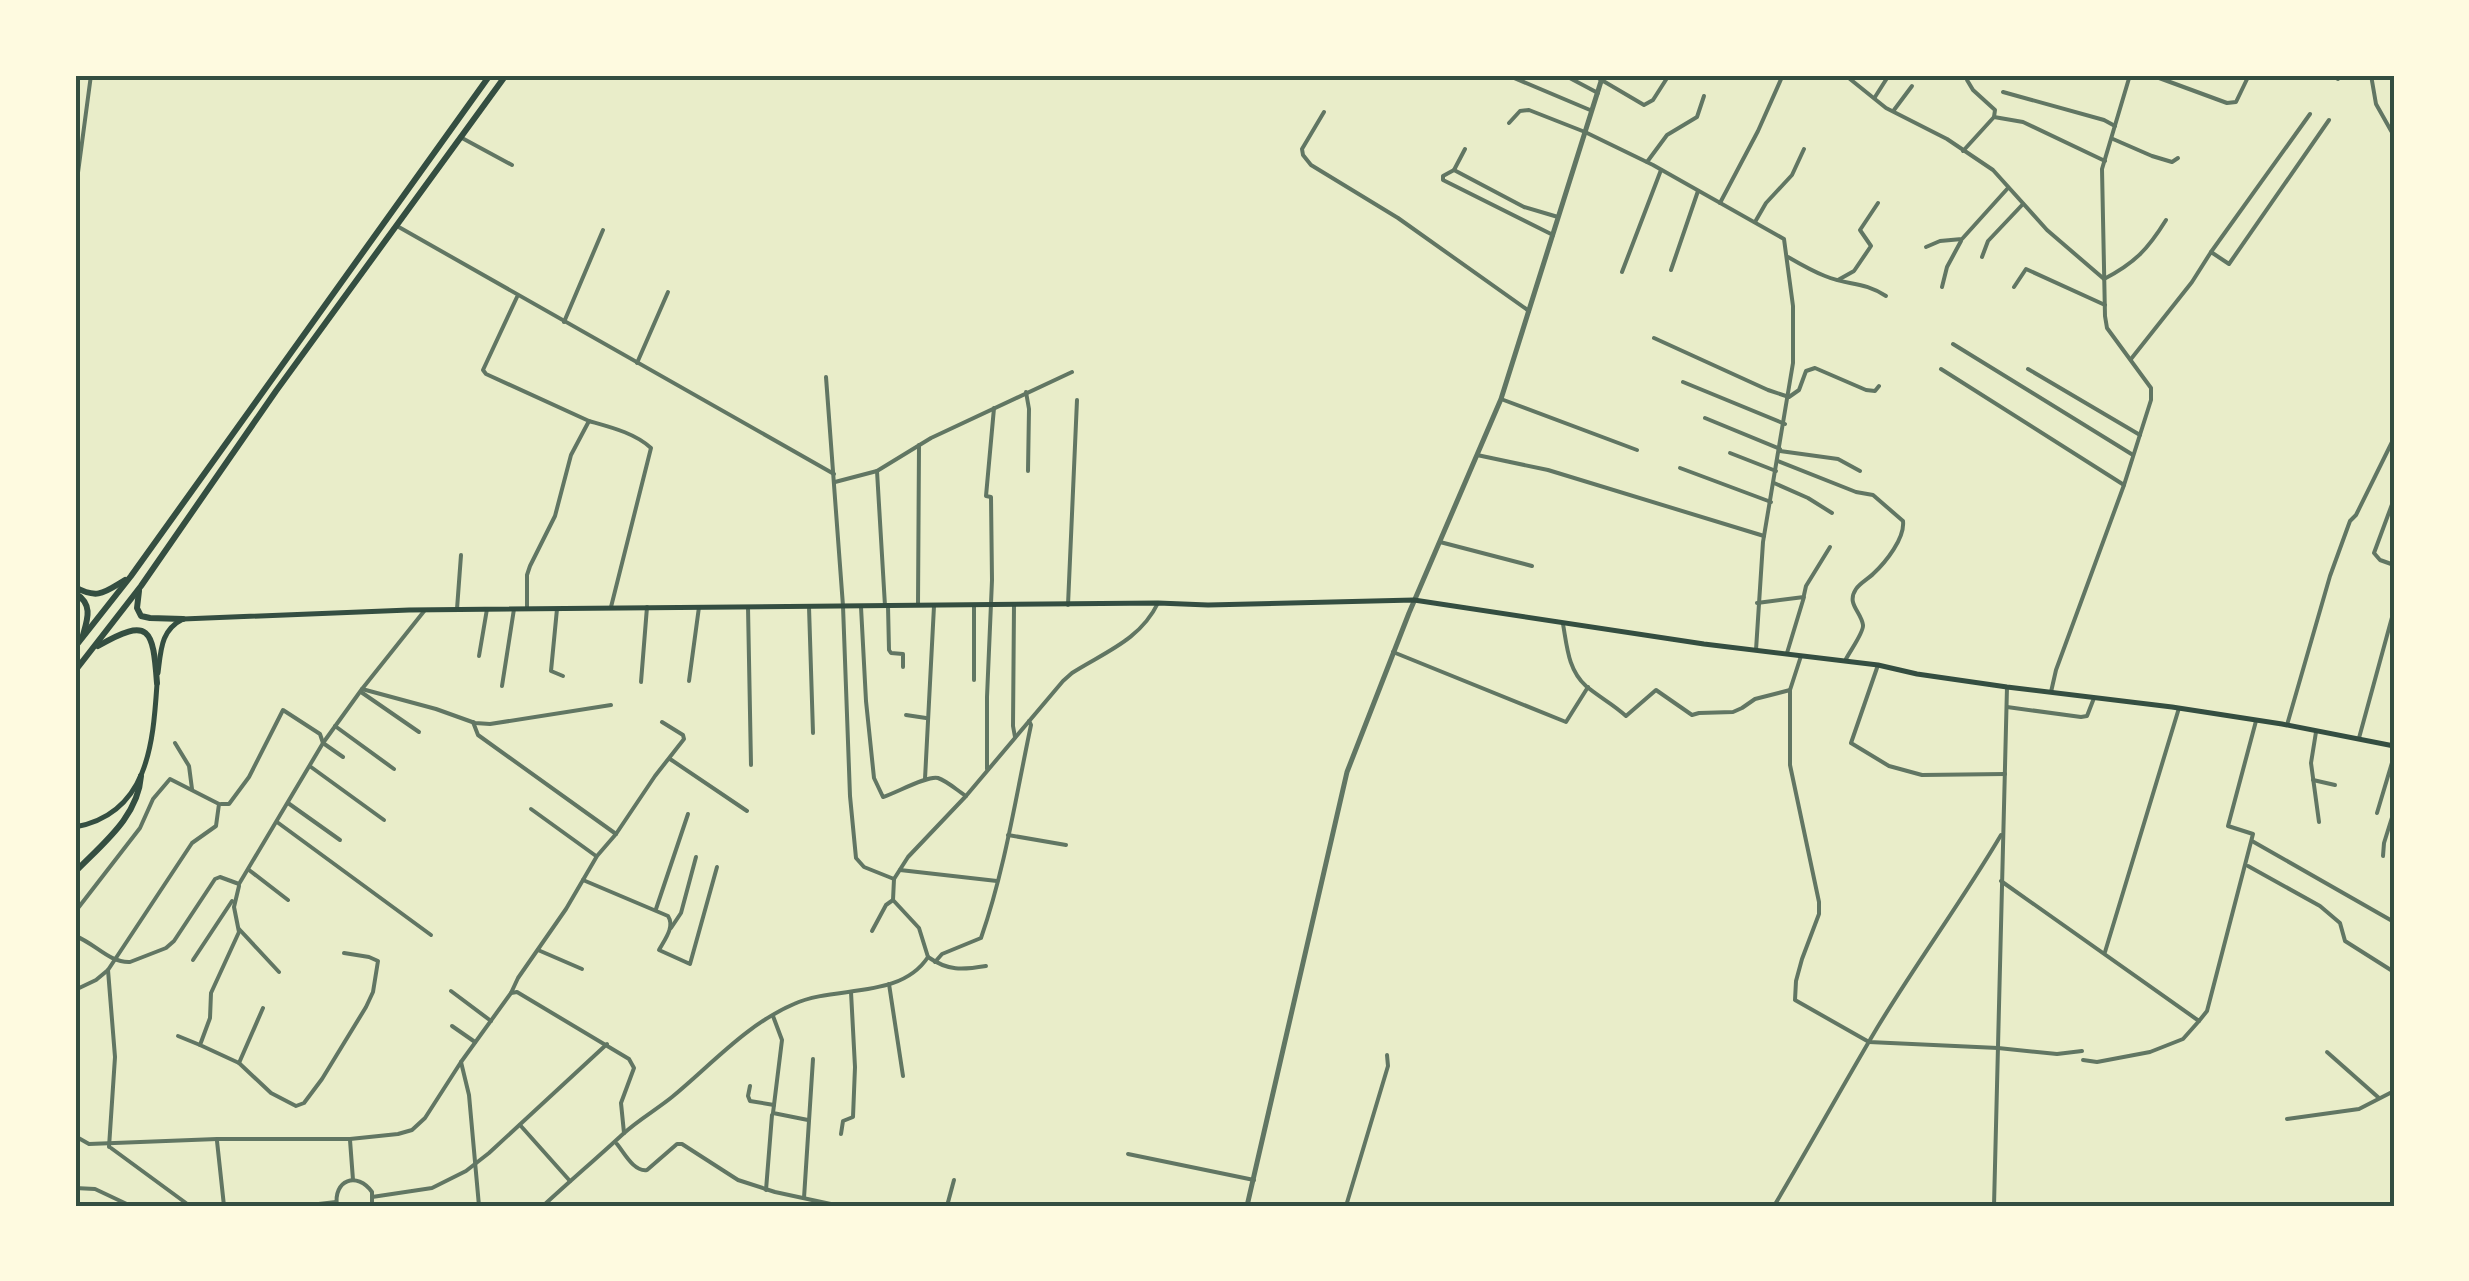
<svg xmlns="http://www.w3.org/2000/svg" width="2469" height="1281" font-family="'Fira Sans',sans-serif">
	<rect width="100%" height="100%" fill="#e9edc9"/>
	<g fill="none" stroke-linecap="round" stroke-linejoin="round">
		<!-- minor -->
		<g stroke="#617663" stroke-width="4">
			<polyline points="1507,75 1590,110"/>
			<polyline points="1564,75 1598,93"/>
			<polyline points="1593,75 1644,105 1653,100 1669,75"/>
			<path d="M1845 75 1886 108 1947 139 1993 170 2047 230 2104 279C2135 263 2148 249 2166 220"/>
			<polyline points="2151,75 2227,103 2236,102 2249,75"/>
			<polyline points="2331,75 2338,79"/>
			<polyline points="2371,75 2376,104 2394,136"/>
			<polyline points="2003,92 2104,120 2115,126"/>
			<polyline points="1875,97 1889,75"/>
			<polyline points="1894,110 1912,86"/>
			<polyline points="1324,112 1302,149 1303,155 1311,165 1398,218 1529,311"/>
			<polyline points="1994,117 2023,122 2105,161"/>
			<polyline points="1509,123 1520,111 1529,110 1585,132 1653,165 1784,239 1793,306 1793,363 1763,542 1756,650"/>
			<polyline points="462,138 512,165"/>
			<polyline points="2113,139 2152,156 2172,162 2178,158"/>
			<polyline points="1465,149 1454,170 1443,176 1443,180 1553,235"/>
			<polyline points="1963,151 1994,117 1995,110 1973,90 1967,80 1971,75"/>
			<polyline points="1647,162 1667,135 1697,117 1704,96"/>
			<polyline points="1454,170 1524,207 1558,217"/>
			<polyline points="75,195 91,75"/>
			<polyline points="1720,203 1758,131 1782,77"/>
			<polyline points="1755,222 1766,203 1792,175 1804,149"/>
			<polyline points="397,226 834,474"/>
			<polyline points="1926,247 1940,241 1962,239 2008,188"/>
			<polyline points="2211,252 2310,114"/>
			<path d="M1788 257C1800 264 1812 271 1825 276 1849 286 1863 281 1886 296"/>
			<polyline points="1982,257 1988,241 2023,204"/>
			<polyline points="1671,270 1698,191"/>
			<polyline points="1622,272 1661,170"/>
			<polyline points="1838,280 1854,271 1871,246 1860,230 1878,203"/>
			<polyline points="1942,287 1947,267 1961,241"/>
			<polyline points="2014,287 2026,269 2105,305"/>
			<polyline points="517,297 483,370 486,374 589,421 571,455 555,516 530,566 527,575 527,609"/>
			<polyline points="564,322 603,230"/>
			<polyline points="1654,338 1768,390 1789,397 1799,390 1806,371 1815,368 1866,390 1875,391 1879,386"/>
			<polyline points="1953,344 2133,455"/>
			<polyline points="2131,359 2192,282 2211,252 2229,264 2329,120"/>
			<polyline points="637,363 668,292"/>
			<polyline points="1941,369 2124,485"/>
			<polyline points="2028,369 2140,435"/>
			<polyline points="826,377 843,606 850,796 856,858 864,867 894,879"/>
			<polyline points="1683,382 1785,424"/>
			<polyline points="1026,392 1029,409 1028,471"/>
			<polyline points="1501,399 1637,450"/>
			<polyline points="1705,418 1780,449"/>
			<path d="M589 421C610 427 635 433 651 448L611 607"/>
			<polyline points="1780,451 1838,459 1860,471"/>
			<polyline points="1730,453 1776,471"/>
			<polyline points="1477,455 1548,470 1764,536"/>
			<path d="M1778 461 1856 492 1873 495 1903 521C1905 538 1886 562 1873 574 1868 579 1860 583 1856 589 1846 604 1861 611 1863 625 1864 632 1850 651 1846 659"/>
			<polyline points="1680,468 1771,502"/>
			<polyline points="877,471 885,606"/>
			<polyline points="835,482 877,471 931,438 1072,372"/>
			<polyline points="1774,483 1808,498 1832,513"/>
			<polyline points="2394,499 2374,553 2380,560 2394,565"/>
			<polyline points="1440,542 1532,566"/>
			<polyline points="1804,595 1806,586 1830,547"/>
			<polyline points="1757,603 1804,597 1787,653"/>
			<polyline points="918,605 919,445"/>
			<polyline points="1014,605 1013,726 1015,737"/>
			<polyline points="1068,605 1077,400"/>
			<polyline points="888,606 889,650 891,653 903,654 903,667"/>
			<polyline points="748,607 751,765"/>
			<polyline points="809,607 813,733"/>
			<path d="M861 607 866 701 874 778 883 797C896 793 928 775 938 778 947 781 958 791 966 796"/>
			<polyline points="457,609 461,555"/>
			<polyline points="557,609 551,671 563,676"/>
			<path d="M1563 624C1567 646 1568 670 1586 686 1599 697 1613 704 1626 716L1656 690 1692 715 1699 713 1733 712 1742 708 1755 699 1790 690"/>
			<polyline points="1393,652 1566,722 1588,687"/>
			<polyline points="479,656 487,609"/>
			<polyline points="1801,656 1790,690 1790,765 1819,902 1819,914 1802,959 1796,981 1795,1000 1869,1042 1998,1048 2057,1054 2082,1051"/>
			<polyline points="1878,665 1851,743 1889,766 1922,775 2005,774"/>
			<polyline points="974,680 974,606"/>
			<polyline points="689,681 699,607"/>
			<polyline points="641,682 647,607"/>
			<polyline points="502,686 514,609"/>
			<polyline points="362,689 436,709 475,723 490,724 611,705"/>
			<polyline points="361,692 419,732"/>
			<polyline points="2051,692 2056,670 2124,485 2151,400 2151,388 2107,328 2105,316 2102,169 2130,75"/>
			<polyline points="2007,707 2081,717 2087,716 2094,698"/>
			<polyline points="906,715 926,718"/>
			<polyline points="473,722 478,735 616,834"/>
			<polyline points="2287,725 2330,576 2350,521 2356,515 2394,438"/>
			<polyline points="335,726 394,769"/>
			<polyline points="2316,732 2311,763 2319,822"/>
			<polyline points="2359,738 2394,610"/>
			<polyline points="175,743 189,766 192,789"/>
			<polyline points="670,759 747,811"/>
			<polyline points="311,767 384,820"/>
			<polyline points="987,769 987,697 992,580 991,497 986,496 994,408"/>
			<polyline points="925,779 934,606"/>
			<polyline points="2313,780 2335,785"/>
			<polyline points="288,803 340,840"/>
			<polyline points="221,804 229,804 249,777 283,710 320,734 323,743 343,757"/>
			<polyline points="531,809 596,856"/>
			<polyline points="2377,813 2394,756"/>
			<polyline points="277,822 431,935"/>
			<polyline points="1008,835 1066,845"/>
			<polyline points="2252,841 2394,922"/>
			<polyline points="2383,856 2384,843 2394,811"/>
			<polyline points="2248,866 2320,906 2340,923 2345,941 2394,972"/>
			<polyline points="249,870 288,900"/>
			<polyline points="900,870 997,881"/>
			<path d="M583 880 668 916C675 927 665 939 659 950L690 964 717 867"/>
			<polyline points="2001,881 2199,1021 2207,1011 2253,834 2228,826 2256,721"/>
			<polyline points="239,886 234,907 239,932 211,993 210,1018 200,1045 239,1063 271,1093 296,1106 304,1103 322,1079 366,1007 373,992 378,961 369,957 344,953"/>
			<polyline points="656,909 688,814"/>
			<polyline points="75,912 140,828 153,799 170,779 219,804 216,826 192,843 108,970 96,980 75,990"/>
			<polyline points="671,928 681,913 696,857"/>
			<polyline points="239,929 279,972"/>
			<polyline points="872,931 886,905 893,900"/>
			<path d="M75 936C95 943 109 963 130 962L166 948 174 941 215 879 220 877 239 884 323 743 362 689 425 610"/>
			<polyline points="538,950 582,969"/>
			<polyline points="2105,952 2179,708"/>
			<path d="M928 957C948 971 962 970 986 966"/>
			<polyline points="193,960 232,901"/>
			<path d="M935 962 942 954 981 938C1005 869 1016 796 1031 725L1029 721"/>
			<polyline points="108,970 115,1057 109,1147"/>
			<polyline points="889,984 903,1076"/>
			<polyline points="451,991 491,1021"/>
			<polyline points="511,993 518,978 566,909 597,856 616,834 655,776 684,739 683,735 662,722"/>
			<polyline points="773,1016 782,1040 773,1113 808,1120"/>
			<polyline points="452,1026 475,1042"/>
			<polyline points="178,1036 200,1045"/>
			<polyline points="2327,1052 2379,1098"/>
			<polyline points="2083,1060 2097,1062 2150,1052 2183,1039 2199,1021"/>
			<polyline points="461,1062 469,1095 479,1206"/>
			<polyline points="239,1063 263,1008"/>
			<polyline points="750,1086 748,1096 750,1101 774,1105"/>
			<polyline points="2287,1119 2359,1109 2394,1091"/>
			<polyline points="520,1125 570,1181"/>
			<polyline points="841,1134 843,1121 853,1117 855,1067 851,992"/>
			<polyline points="75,1136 89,1144 217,1139 350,1139 398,1134 412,1130 425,1118 461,1062 511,993 517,992 629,1059 634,1068 621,1103 624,1133"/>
			<polyline points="350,1140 353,1180"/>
			<polyline points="217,1141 224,1206"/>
			<path d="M617 1144C625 1154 634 1172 647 1170L677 1144H682L738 1180 775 1192 840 1206"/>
			<polyline points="111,1148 190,1206"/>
			<polyline points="1128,1154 1254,1180"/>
			<polyline points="75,1188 95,1189 131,1206"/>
			<polyline points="766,1190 772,1115"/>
			<polyline points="372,1197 432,1188 466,1171 489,1153 607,1044"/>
			<polyline points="804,1198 813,1059"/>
			<polyline points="301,1206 336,1202"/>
			<path d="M337 1206C333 1180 357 1171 372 1192V1206"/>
			<path d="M543 1206C570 1181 597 1158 623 1134 638 1120 656 1110 672 1097 711 1065 747 1024 794 1004 835 985 900 1000 928 957L919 928 893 900 894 879 908 857 966 796 1063 681 1072 673C1105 652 1140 640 1158 603"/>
			<polyline points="947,1206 954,1180"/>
			<polyline points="1346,1206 1388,1066 1387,1055"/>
			<path d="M1774 1206C1809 1147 1842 1087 1877 1028 1917 962 1962 901 2001 835"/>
			<polyline points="1994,1206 2007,687"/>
		</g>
		<!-- tertiary -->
		<polyline stroke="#617663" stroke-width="5" points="1247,1206 1347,772 1409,613 1501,399 1603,75"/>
		<!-- secondary -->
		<g stroke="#344e41" stroke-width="5">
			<path d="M158 673C161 649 161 630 183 619L409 610 1158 603 1208 605 1414 600 1704 644 1878 665 1917 674 2007 687 2172 707 2282 724 2394 746"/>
			<path d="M75 827C148 814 153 744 157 684"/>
		</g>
		<!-- motorway -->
		<g stroke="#344e41" stroke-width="6">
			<polyline points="2393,75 2394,78"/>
			<path d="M75 587C98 600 105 592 125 580"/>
			<polyline points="139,591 137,608 141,616 150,618 183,619"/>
			<path d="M75 593C93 604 88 618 83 635"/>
			<path d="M98 646C150 616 153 629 157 683"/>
			<polyline points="75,647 131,576 490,75"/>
			<polyline points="75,671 141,586 276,391 506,75"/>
			<path d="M75 872C102 844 138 817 141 776"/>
		</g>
	</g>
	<!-- border -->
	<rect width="2469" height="1281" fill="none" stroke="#fefae0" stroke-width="155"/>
	<rect x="78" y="78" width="2314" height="1126" fill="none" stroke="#344e41" stroke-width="4"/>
</svg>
